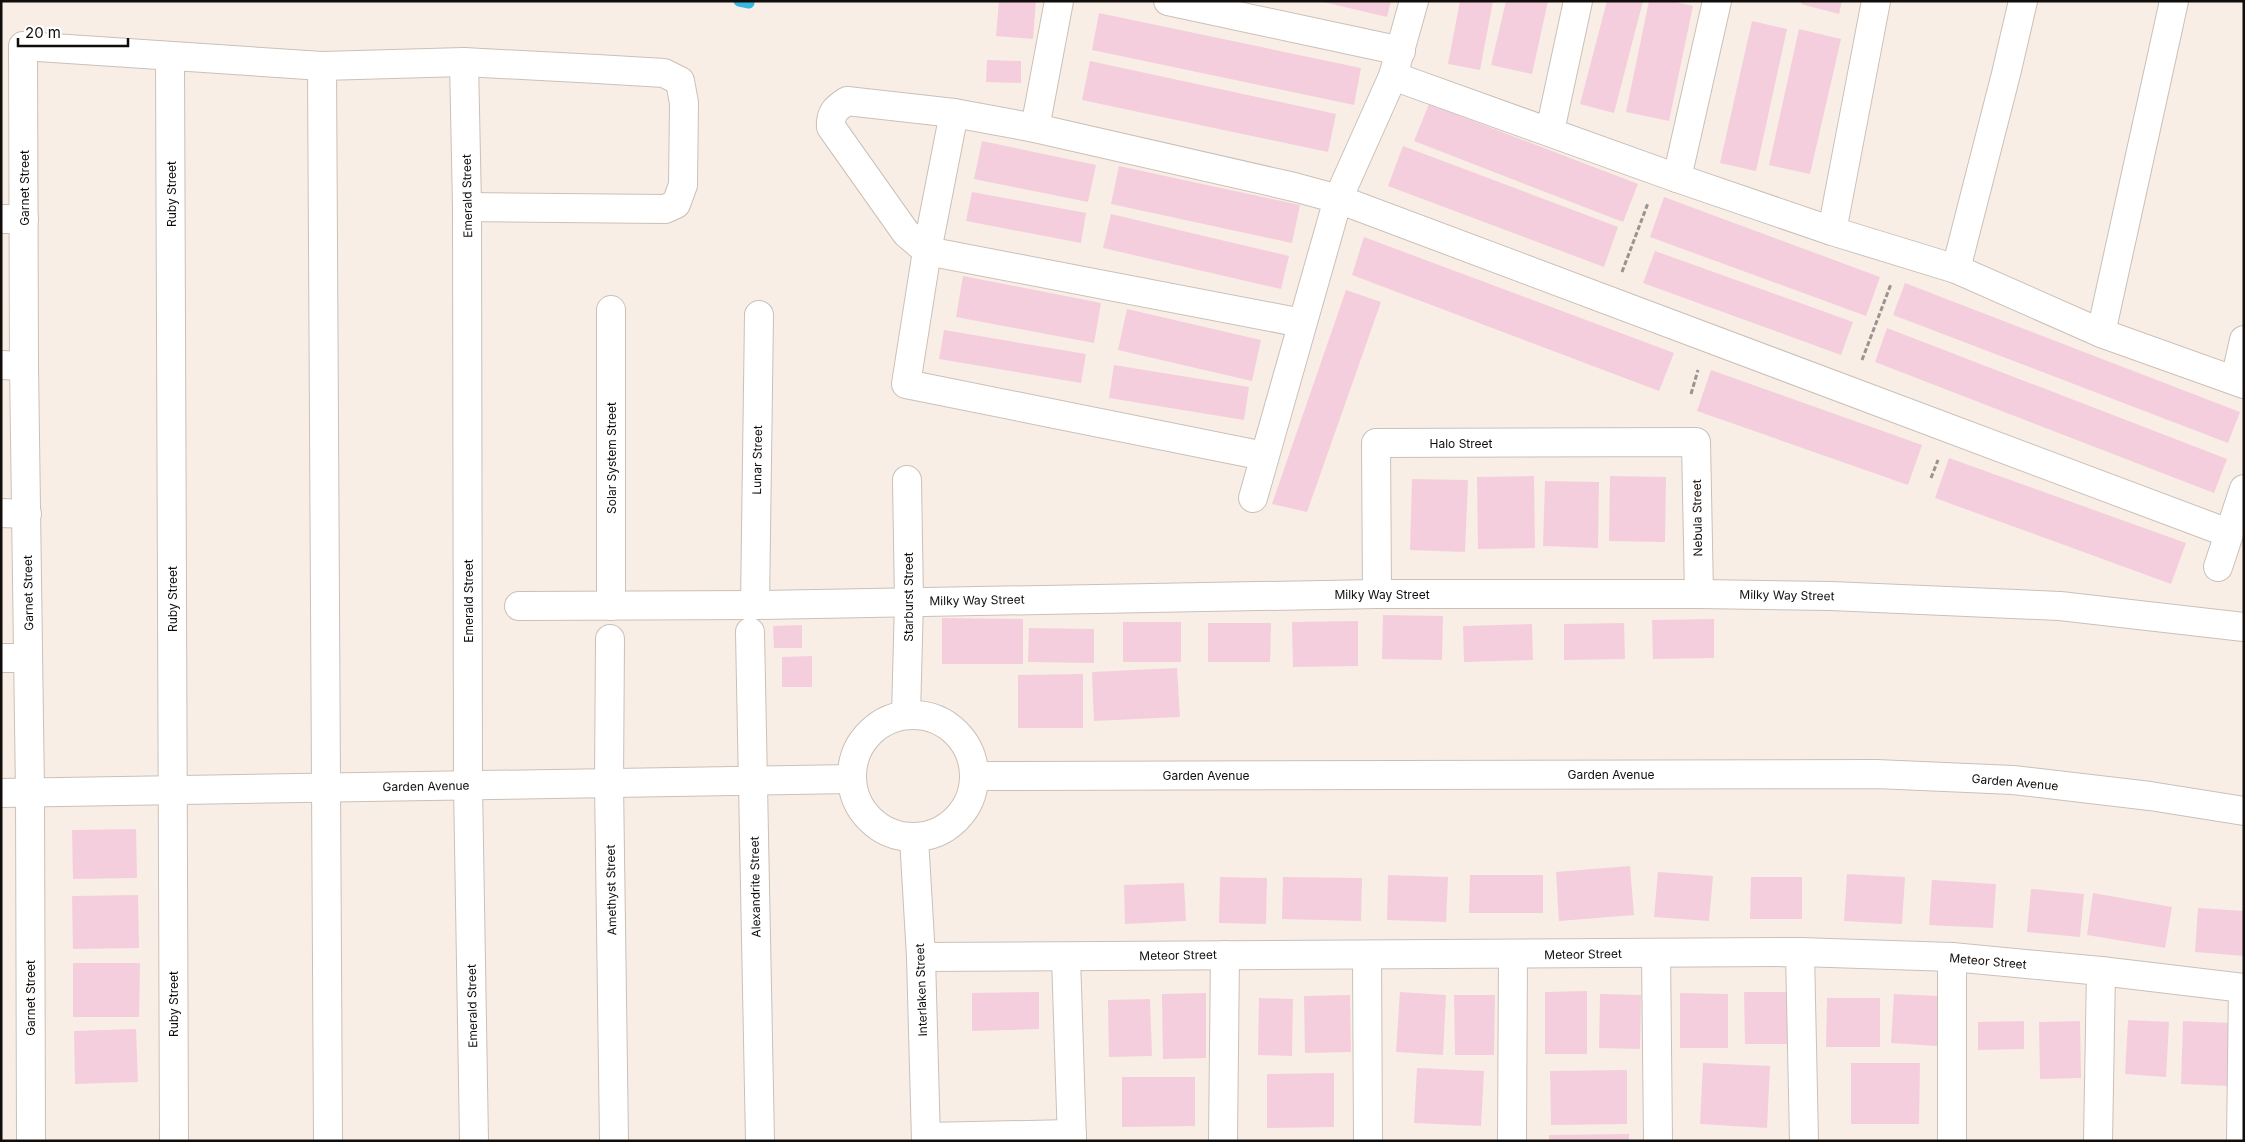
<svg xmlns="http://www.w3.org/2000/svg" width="2245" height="1142" font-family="Inter,sans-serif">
	<rect width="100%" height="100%" fill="#f8eee5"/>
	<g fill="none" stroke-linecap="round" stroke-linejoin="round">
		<!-- stream -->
		<polyline stroke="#38b8de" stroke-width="11" points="739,1 749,3"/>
	</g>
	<!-- building -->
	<g fill="#f5cedd">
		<polygon points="999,1 1036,1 1033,39 996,36"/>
		<polygon points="1319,1 1391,1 1387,17"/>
		<polygon points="1460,1 1493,1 1480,70 1448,64"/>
		<polygon points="1506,1 1548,1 1532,74 1491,65"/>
		<polygon points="1607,1 1643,1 1614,113 1580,104"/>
		<polygon points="1649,1 1672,1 1693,6 1669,121 1626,112"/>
		<polygon points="1802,1 1842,1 1839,14 1801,4"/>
		<polygon points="1099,13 1361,68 1354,105 1092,50"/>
		<polygon points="1752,21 1787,29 1756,171 1720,163"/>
		<polygon points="1799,29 1841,39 1810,174 1769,165"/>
		<polygon points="987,60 1021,61 1021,83 986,82"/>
		<polygon points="1090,61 1336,114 1328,152 1082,100"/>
		<polygon points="1429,104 1638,184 1623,222 1414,141"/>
		<polygon points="982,141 1096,165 1088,202 974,179"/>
		<polygon points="1403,146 1618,227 1604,267 1388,186"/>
		<polygon points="1119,166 1300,205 1292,243 1111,204"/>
		<polygon points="972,192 1086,213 1081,243 966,221"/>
		<polygon points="1664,197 1880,277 1866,316 1650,237"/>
		<polygon points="1111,214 1289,256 1281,289 1103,248"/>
		<polygon points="1364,237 1674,353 1659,391 1352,275"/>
		<polygon points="1655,251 1853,322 1841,355 1643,283"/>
		<polygon points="963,276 1101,303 1094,343 956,317"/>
		<polygon points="1905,283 2240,412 2228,443 1893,315"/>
		<polygon points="1346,290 1381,302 1307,512 1272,504"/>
		<polygon points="1127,309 1261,340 1252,381 1118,350"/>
		<polygon points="1887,328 2227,459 2214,493 1875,362"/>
		<polygon points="944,330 1086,354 1081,383 939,359"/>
		<polygon points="1114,365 1249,387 1244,420 1109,398"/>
		<polygon points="1711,370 1922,445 1908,485 1697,411"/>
		<polygon points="1949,458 2186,543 2171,584 1935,498"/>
		<polygon points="1534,476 1535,548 1478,549 1477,477"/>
		<polygon points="1610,476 1666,477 1665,542 1609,541"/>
		<polygon points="1412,479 1468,480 1465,552 1410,550"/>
		<polygon points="1545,481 1599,482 1598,548 1543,546"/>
		<polygon points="1383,615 1443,616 1442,660 1382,659"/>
		<polygon points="942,618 1023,619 1023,664 942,664"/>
		<polygon points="1714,619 1714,658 1653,659 1652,620"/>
		<polygon points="1358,621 1358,666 1293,667 1292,622"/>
		<rect x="1123" y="622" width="58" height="40"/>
		<polygon points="1208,623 1271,623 1270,662 1208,662"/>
		<polygon points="1624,623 1625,659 1564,660 1564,624"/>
		<polygon points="1532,624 1533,660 1464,662 1463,626"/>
		<polygon points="802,625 802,648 774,648 773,626"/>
		<polygon points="1029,628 1094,629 1094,663 1028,662"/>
		<polygon points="812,656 812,687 782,687 782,657"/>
		<polygon points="1177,668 1180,717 1094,721 1092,672"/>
		<polygon points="1083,674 1083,728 1018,728 1018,675"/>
		<polygon points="136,829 137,878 73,879 72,830"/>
		<polygon points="1630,866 1634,915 1559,921 1556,872"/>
		<polygon points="1658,872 1713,876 1709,921 1654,917"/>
		<polygon points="1847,874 1905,877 1902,924 1844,921"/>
		<polygon points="1388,875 1448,877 1446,922 1387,920"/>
		<polygon points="1470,875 1543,875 1543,913 1469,913"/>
		<polygon points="1220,877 1267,878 1266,924 1219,923"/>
		<polygon points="1283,877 1362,878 1361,921 1282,919"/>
		<polygon points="1751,877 1802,877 1802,919 1750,919"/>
		<polygon points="1932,880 1996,884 1993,928 1929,925"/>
		<polygon points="1184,883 1186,921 1125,924 1124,885"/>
		<polygon points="2031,889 2084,894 2080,937 2027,932"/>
		<polygon points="2093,893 2172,907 2165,948 2087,935"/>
		<polygon points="138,895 139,948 73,949 72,896"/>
		<polygon points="2198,908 2244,911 2244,956 2195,952"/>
		<polygon points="73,963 140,963 139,1017 73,1017"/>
		<polygon points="1587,991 1587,1054 1545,1054 1545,992"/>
		<polygon points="1039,992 1039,1029 972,1031 972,993"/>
		<polygon points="1400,992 1446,995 1443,1055 1396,1052"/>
		<polygon points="1744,992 1788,992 1789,1044 1745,1044"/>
		<polygon points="1206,993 1206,1058 1163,1059 1162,994"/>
		<polygon points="1680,993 1728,994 1728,1048 1680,1048"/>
		<polygon points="1600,994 1641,995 1640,1049 1599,1048"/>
		<polygon points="1894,994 1939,996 1937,1046 1891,1043"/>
		<polygon points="1350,995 1351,1052 1305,1053 1304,996"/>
		<polygon points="1454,995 1495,995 1494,1055 1455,1055"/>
		<polygon points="1259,998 1293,999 1292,1056 1258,1055"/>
		<polygon points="1827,998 1880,998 1880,1047 1826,1047"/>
		<polygon points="1150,999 1152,1056 1109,1057 1108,1000"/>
		<polygon points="2128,1020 2169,1022 2166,1077 2125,1074"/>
		<polygon points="2024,1021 2024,1049 1978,1050 1978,1022"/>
		<polygon points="2080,1021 2081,1078 2040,1079 2039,1022"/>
		<polygon points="2183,1021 2232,1023 2230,1086 2181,1084"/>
		<polygon points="136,1029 138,1082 75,1084 74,1031"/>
		<polygon points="1703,1063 1770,1066 1767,1128 1700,1124"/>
		<polygon points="1851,1063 1920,1063 1919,1124 1851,1124"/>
		<polygon points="1417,1068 1484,1071 1481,1126 1414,1123"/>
		<polygon points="1627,1070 1627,1124 1551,1125 1550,1071"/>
		<polygon points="1334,1073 1334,1127 1267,1128 1267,1074"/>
		<polygon points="1122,1077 1195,1077 1195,1126 1122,1127"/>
		<polygon points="1629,1134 1629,1141 1549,1141 1549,1135"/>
	</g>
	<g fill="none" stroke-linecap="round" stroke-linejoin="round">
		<defs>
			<g id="minor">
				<polyline points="1168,1 1401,51"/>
				<polyline points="170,57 174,1141"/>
				<polyline points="464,62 467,207 468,785 474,1141"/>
				<polyline points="322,66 328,1141"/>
				<polyline points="1393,76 1677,178 1832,231 1956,269 2101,333 2244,384"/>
				<polyline points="954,113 927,251 1302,323"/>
				<polyline points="1035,128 1059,1"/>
				<polyline points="1550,131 1578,1"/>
				<polyline points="1677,178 1717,1"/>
				<polyline points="1,219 24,219"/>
				<polyline points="1832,231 1876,1"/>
				<polyline points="1956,269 2006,74 2023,1"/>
				<polyline points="2101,333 2174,1"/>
				<polyline points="1,365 24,366"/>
				<polyline points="2235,380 2244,340"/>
				<path d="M1264 456 906 384 927 251 906 233 831 127C830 113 836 108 847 101L954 113 1035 128 1294 187 1338 199 2228 533"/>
				<polyline points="1253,498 1338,199 1393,76 1414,1"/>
				<polyline points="1,513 27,514"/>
				<polyline points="2218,567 2244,489"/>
				<polyline points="1377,594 1376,443 1696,442 1699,594"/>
				<polyline points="755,605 759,315"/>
				<polyline points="519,606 755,605 1377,594 1699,594 1831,596 2060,606 2244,627"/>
				<polyline points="611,606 611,310"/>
				<polyline points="750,632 760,1141"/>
				<polyline points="610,639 609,783 614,1141"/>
				<polyline points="1,658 28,658"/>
				<circle cx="913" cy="776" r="61"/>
				<polyline points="906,715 909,601 907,480"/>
				<polyline points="975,776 1876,774 2013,780 2150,796 2244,811"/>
				<polyline points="1,793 852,779"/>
				<polyline points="914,838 921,957 926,1141"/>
				<polyline points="1800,952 1804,1141"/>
				<polyline points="1656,953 1658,1141"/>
				<polyline points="1367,955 1368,1141"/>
				<polyline points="921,957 1800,952 1952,957 2101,971 2244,988"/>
				<polyline points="1066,957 1072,1141"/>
				<polyline points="926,1137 1072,1134"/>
				<polyline points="31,1141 30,792 24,366 23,46 322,66 464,62 597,69 664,73 680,81 684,103 683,185 676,204 665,209 467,207"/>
				<polyline points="1223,1141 1225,955"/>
				<polyline points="1512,1141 1513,955"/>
				<polyline points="1952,1141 1952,957"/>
				<polyline points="2098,1141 2101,971"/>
				<polyline points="2241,1141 2243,988"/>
			</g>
		</defs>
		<!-- minor casing -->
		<use href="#minor" stroke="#cac0b8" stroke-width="30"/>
		<!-- path -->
		<g stroke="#9b948e" stroke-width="3" stroke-dasharray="5 2.5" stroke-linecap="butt">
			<polyline points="1622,272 1648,203"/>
			<polyline points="1862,360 1891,284"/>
			<polyline points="1691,394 1698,370"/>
			<polyline points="1931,478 1938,460"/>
		</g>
		<!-- minor -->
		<use href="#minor" stroke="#fff" stroke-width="28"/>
	</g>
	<g text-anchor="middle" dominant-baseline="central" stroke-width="5" stroke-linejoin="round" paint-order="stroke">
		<!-- street labels -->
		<g font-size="12" fill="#100d0a" stroke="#fff">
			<text transform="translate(24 188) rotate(-90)">Garnet Street</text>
			<text transform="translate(171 194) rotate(-90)">Ruby Street</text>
			<text transform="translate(467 196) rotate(-91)">Emerald Street</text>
			<text x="1461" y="443">Halo Street</text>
			<text transform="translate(611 458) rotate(-90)">Solar System Street</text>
			<text transform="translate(757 460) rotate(-89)">Lunar Street</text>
			<text transform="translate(1697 518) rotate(-91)">Nebula Street</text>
			<text transform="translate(28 593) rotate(-91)">Garnet Street</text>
			<text x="1382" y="594">Milky Way Street</text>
			<text transform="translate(1787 595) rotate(1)">Milky Way Street</text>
			<text transform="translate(908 597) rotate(-90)">Starburst Street</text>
			<text transform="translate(172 599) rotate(-90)">Ruby Street</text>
			<text transform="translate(977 600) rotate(-1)">Milky Way Street</text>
			<text transform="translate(468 601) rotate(-90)">Emerald Street</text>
			<text x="1611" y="774">Garden Avenue</text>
			<text x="1206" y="775">Garden Avenue</text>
			<text transform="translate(2015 782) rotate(5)">Garden Avenue</text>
			<text transform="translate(426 786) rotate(-1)">Garden Avenue</text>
			<text transform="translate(755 887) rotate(-91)">Alexandrite Street</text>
			<text transform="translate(611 890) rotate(-91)">Amethyst Street</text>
			<text transform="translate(1583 954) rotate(-1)">Meteor Street</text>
			<text transform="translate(1178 955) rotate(-1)">Meteor Street</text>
			<text transform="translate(1988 961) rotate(5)">Meteor Street</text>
			<text transform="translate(921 990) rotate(-92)">Interlaken Street</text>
			<text transform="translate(30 998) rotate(-90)">Garnet Street</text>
			<text transform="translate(173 1004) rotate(-90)">Ruby Street</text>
			<text transform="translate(472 1006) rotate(-91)">Emerald Street</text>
		</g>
	</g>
	<!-- border -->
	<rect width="2245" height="1142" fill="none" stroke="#100d0a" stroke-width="5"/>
	<!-- scale -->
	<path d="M18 38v8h110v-8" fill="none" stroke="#100d0a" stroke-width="2.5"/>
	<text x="25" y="38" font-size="15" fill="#100d0a" stroke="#ffffff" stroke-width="4" paint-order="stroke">20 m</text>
</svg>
